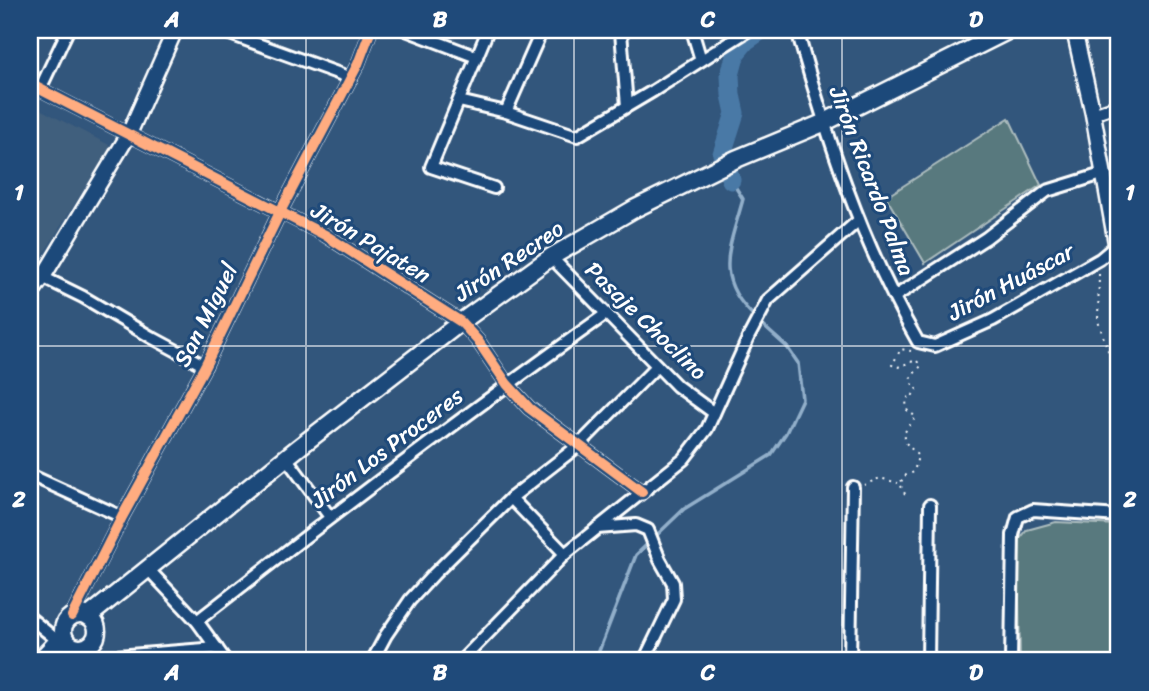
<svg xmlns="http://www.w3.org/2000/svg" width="1149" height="691" font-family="Sriracha,sans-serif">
	<rect width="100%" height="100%" fill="#32567c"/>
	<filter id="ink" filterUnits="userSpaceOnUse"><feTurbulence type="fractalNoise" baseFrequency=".0143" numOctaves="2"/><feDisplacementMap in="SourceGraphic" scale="14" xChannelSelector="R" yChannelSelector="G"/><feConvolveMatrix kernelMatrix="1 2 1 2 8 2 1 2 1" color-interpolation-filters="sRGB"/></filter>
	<g filter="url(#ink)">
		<!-- built -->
		<polygon fill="#405e7d" points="30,104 111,146 34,269 30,267"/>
		<!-- green -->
		<g fill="#59797e" stroke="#acbcbe" stroke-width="2">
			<polygon points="1009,118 1041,185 925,263 886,197"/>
			<polygon points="1056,522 1119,525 1119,661 1020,661 1018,541 1027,530"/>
		</g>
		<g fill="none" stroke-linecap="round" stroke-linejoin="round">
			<!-- stream -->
			<g stroke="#92afca" stroke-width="3.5">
				<path d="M731 180 743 199C730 248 712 277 755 317"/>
				<polyline points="598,661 599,651 636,555 684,509 771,455 786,433 802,399 798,363 787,347 760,323"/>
			</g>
			<!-- river -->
			<polyline stroke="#4a79a6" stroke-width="19" points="731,180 722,154 735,113 731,95 730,75 736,53 746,41 762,30"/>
			<defs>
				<g id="minor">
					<polyline points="219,30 351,78"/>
					<polyline points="406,30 477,57"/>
					<polyline points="488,30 431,167 494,188"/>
					<polyline points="617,30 621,32 627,106"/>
					<polyline points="692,30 701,60"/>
					<path d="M797 30C827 138 862 245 918 342L935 346 993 320 1100 259 1119 243"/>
					<polyline points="30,84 325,235 461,322 478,341 507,384 529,408 642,492"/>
					<polyline points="40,89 68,30"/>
					<polyline points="459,101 506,112 577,136 653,91 749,30"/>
					<polyline points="506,112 542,30"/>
					<polyline points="1093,114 1119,105"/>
					<polyline points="551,257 677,386 714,413"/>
					<polyline points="30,271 83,297 151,337 205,366"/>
					<polyline points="894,297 986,238 1047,191 1102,174"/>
					<polyline points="287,459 330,517"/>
					<polyline points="30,475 122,517"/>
					<polyline points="511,498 565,554"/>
					<polyline points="597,528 636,525 648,530 660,560 673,583 674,599 644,661"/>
					<polyline points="148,569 197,621 226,661"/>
					<polyline points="72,616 122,517 205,366 282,208 358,64 371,30"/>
					<polyline points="30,618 58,641"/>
					<path d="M197 621C331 516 467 413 606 314"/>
					<polyline points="91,644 93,661"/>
					<polyline points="92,658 217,648"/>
					<polyline points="68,661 72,646"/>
					<polyline points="372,661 386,635 410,600 434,574 511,498 578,446 657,366"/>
					<polyline points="461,661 565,554 684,459 707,429 749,336 768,300 859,220"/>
					<polyline points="850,661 853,487"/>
					<polyline points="928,661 930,505"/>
					<polyline points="1011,661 1013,535 1018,517 1033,510 1119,516"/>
				</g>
				<g id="tertiary">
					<polyline points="1074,30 1093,114 1119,260"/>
					<polyline points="30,295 43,277 129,134 175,30"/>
				</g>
				<g id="secondary">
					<circle cx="80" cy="631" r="17"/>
					<polyline points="89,616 298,448 461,322 551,257 634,209 736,159 823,123 1009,30"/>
					<polyline points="39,661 58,641 64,637"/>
				</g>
			</defs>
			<!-- minor casing -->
			<use href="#minor" stroke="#fff" stroke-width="16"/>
			<!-- tertiary casing -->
			<use href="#tertiary" stroke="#fff" stroke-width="19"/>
			<!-- secondary casing -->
			<use href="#secondary" stroke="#fff" stroke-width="21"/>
			<!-- path -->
			<g stroke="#fff" stroke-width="2" stroke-dasharray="2 5" stroke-linecap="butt">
				<polyline points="1099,274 1098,321 1119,383"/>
				<polyline points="864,485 880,478 898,483"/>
				<polyline points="905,494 900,484 904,476 914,472 918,456 906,443 904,433 916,417 907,410 906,401 910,394 913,395 917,389 910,381 911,377 921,366 916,360 898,367 892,365 901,349 911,351"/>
			</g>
			<!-- minor -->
			<use href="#minor" stroke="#1f4a7a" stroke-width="10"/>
			<!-- tertiary -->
			<use href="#tertiary" stroke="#1f4a7a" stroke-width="14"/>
			<!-- secondary -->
			<use href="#secondary" stroke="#1f4a7a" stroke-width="16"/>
			<defs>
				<g id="cycleway">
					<polyline points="30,84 325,235 461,322 478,341 507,384 529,408 642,492"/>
					<polyline points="72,616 122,517 205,366 282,208 358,64 371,30"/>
				</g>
			</defs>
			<!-- cycleway casing -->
			<use href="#cycleway" stroke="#1f4a7a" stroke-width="15"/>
			<!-- cycleway -->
			<use href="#cycleway" stroke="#ffac80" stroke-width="10"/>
		</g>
	</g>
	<!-- grid -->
	<path fill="none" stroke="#fff" stroke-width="2" stroke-opacity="0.55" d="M306 30V661M574 30V661M842 30V661M30 346H1119"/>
	<g text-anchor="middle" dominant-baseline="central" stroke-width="6" stroke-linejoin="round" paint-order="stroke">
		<!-- street labels -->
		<g font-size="23" fill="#fff" stroke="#1f4a7a">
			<text transform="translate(872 181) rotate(69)">Jirón Ricardo Palma</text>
			<text transform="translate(371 243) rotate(31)">Jirón Pajaten</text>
			<text transform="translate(509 261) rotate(-34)">Jirón Recreo</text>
			<text transform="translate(1011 282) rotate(-28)">Jirón Huáscar</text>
			<text transform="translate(206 315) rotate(-63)">San Miguel</text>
			<text transform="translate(646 321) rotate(44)">Pasaje Choclino</text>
			<text transform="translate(387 448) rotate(-37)">Jirón Los Proceres</text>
		</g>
	</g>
	<!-- margin -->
	<rect width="1149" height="691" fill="none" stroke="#1f4a7a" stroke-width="77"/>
	<rect x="38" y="38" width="1072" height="614" fill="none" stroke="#fff" stroke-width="2.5"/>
	<g font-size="23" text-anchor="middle" font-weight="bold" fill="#fff">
		<text x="172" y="27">A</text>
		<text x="440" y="27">B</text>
		<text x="708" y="27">C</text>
		<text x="976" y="27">D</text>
		<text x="19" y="200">1</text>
		<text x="1130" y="200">1</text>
		<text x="19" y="507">2</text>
		<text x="1130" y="507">2</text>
		<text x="172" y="680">A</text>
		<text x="440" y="680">B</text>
		<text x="708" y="680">C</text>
		<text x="976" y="680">D</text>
	</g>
</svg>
